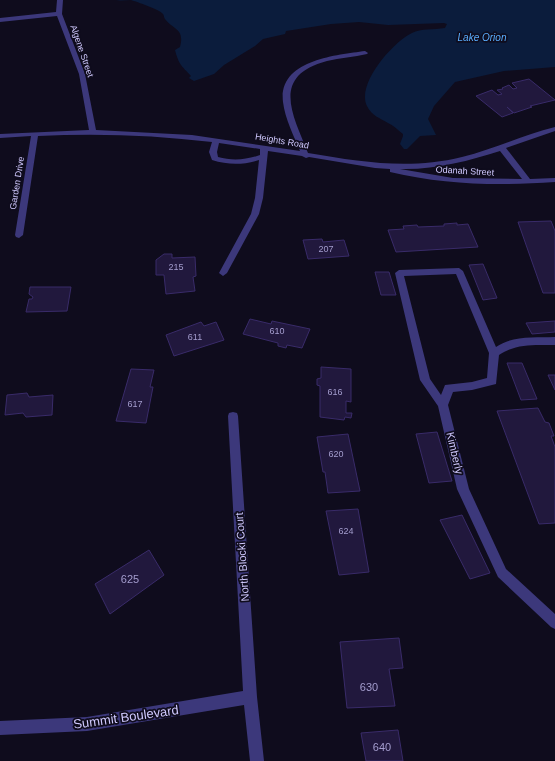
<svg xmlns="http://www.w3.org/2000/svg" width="555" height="761" font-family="Helvetica,sans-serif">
	<rect width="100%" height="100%" fill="#0f0c1d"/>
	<!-- water -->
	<path fill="#0b1c3c" d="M116 0H555V67L504 71 455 82 434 106 428 119 436 135 420 136 407 149H404L400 144 403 136V134C398 130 393 125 388 123 380 118 372 116 367 106 356 84 393 42 412 33 421 28 434 30 445 28L447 24 444 23 388 25 359 22 331 24 286 31 285 34 263 39 255 46 224 65 214 74 194 81 189 78 191 76C181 65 179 65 175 50L180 47C185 28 173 30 165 19 164 18 164 15 163 14 159 9 137 2 131 0 126 0 120 1 116 0Z"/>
	<!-- building -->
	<g fill="#21183d" stroke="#392b69">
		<polygon points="529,79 555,100 530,106 532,107 514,113 507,107 513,113 502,117 476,96 492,90 498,95 502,94 497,90 503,89 502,88 509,85 513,89 517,88 512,83"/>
		<polygon points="551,221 555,231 555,293 543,293 518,222"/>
		<polygon points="457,223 457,225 468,224 478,247 396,252 388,230 404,229 403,226 417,225 418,227 444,226 444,224"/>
		<polygon points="322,239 323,242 344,240 349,256 308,259 303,240"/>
		<polygon points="164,254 172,254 172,258 195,257 196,276 193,277 195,291 166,294 164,275 156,275 156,260"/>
		<polygon points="483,264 497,298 483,300 469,265"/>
		<polygon points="375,272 389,272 396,295 381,295"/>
		<polygon points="30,287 71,287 67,311 26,312 29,299 32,299 33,297 29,294"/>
		<polygon points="250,319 271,324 272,321 310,329 302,348 287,345 286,348 278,346 278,343 243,334"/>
		<polygon points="555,321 555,332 532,334 526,323"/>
		<polygon points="201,322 204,326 216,322 224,340 174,356 166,335"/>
		<polygon points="507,363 522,363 537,399 521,400"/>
		<polygon points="321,367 351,369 351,402 346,401 346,413 352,413 351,418 345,417 344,420 320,417 320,386 317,385 317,379 321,378"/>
		<polygon points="131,369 154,370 150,387 153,387 146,423 116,421"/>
		<polygon points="548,375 555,375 555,390"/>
		<polygon points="27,393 29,397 53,395 52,415 26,417 23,413 5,415 7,395"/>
		<polygon points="538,408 545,422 549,423 554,436 551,436 555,447 555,523 539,524 497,411"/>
		<polygon points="437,432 452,481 429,483 416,434"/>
		<polygon points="348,434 360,491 328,493 325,472 323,472 317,437"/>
		<polygon points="358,509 369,572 339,575 326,511"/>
		<polygon points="462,515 490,573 470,579 440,520"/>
		<polygon points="149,550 164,575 110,614 95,584"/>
		<polygon points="399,638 403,668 389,669 395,706 347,708 340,642"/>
		<polygon points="398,730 403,761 366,761 361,733"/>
	</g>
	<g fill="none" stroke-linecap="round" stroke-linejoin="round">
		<!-- minor -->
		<g fill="#3c387b" fill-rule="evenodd">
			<path d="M57 0H63L62 14 85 74 96 130 192 135 300 151C294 136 285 119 283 102 278 60 336 55 365 51L368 53 367 54C354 57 340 58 327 61 270 76 293 115 308 153 362 162 409 170 462 157 494 149 523 135 555 127V131L506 148 530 179 555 178V182C499 186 445 185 390 172V169L375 168 309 157 306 158 302 156 268 151 263 198 259 214 227 273 223 276 219 273 251 214 255 198 259 160C243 165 228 165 212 160L209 152 212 142C154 135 96 133 38 136L23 235 19 238 16 237 15 235 31 136 0 138V134L89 130 79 74 57 16 0 22V18L56 12ZM219 143 260 149V155C246 160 232 161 218 157L217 152ZM500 151 522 179 453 178 400 169C435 170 468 161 500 151Z"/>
			<path d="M459 268 463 271 496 347C513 335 535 338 555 337V345C534 345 517 343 499 355L496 384 472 390 453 392 448 405 469 489 506 569 555 614V629L551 627 498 577 457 489 438 406 420 380 395 273 399 270ZM456 274 489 353 487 378 472 382 445 385 441 395 430 379 404 276Z"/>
			<polygon points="233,412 237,413 238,416 257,697 264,761 250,761 244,705 87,731 0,735 0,721 87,717 243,691 228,416 229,413"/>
		</g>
	</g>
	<g text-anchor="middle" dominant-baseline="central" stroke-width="3.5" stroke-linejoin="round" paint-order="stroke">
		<!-- far-street labels -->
		<g font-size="9" fill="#d0c9fe" stroke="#0f0c1d">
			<text transform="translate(82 51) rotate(71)">Algene Street</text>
			<text transform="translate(282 141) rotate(10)">Heights Road</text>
			<text transform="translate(465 171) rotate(3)">Odanah Street</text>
			<text transform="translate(17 183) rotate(-81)">Garden Drive</text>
		</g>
		<!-- number labels -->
		<g font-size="9" fill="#a49dce">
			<text x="326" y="249">207</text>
			<text x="176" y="267">215</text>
			<text x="277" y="331">610</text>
			<text x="195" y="337">611</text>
			<text x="335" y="392">616</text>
			<text x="135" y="404">617</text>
			<text x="336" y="454">620</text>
			<text x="346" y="531">624</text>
		</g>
		<!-- far-water labels -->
		<g font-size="10" font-style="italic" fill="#59acfc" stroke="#0f0c1d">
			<text x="482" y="37">Lake Orion</text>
		</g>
		<!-- street labels -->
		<g font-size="11" fill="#d0c9fe" stroke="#0f0c1d">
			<text transform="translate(455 453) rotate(77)">Kimberly</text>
			<text transform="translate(242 557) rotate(-94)">North Blocki Court</text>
		</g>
		<!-- near-number labels -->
		<g font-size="11" fill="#a49dce">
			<text x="130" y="579">625</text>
			<text x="369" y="687">630</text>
			<text x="382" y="747">640</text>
		</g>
		<!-- near-street labels -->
		<g font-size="13" fill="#d0c9fe" stroke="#0f0c1d">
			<text transform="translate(126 717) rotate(-8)">Summit Boulevard</text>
		</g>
	</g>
</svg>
